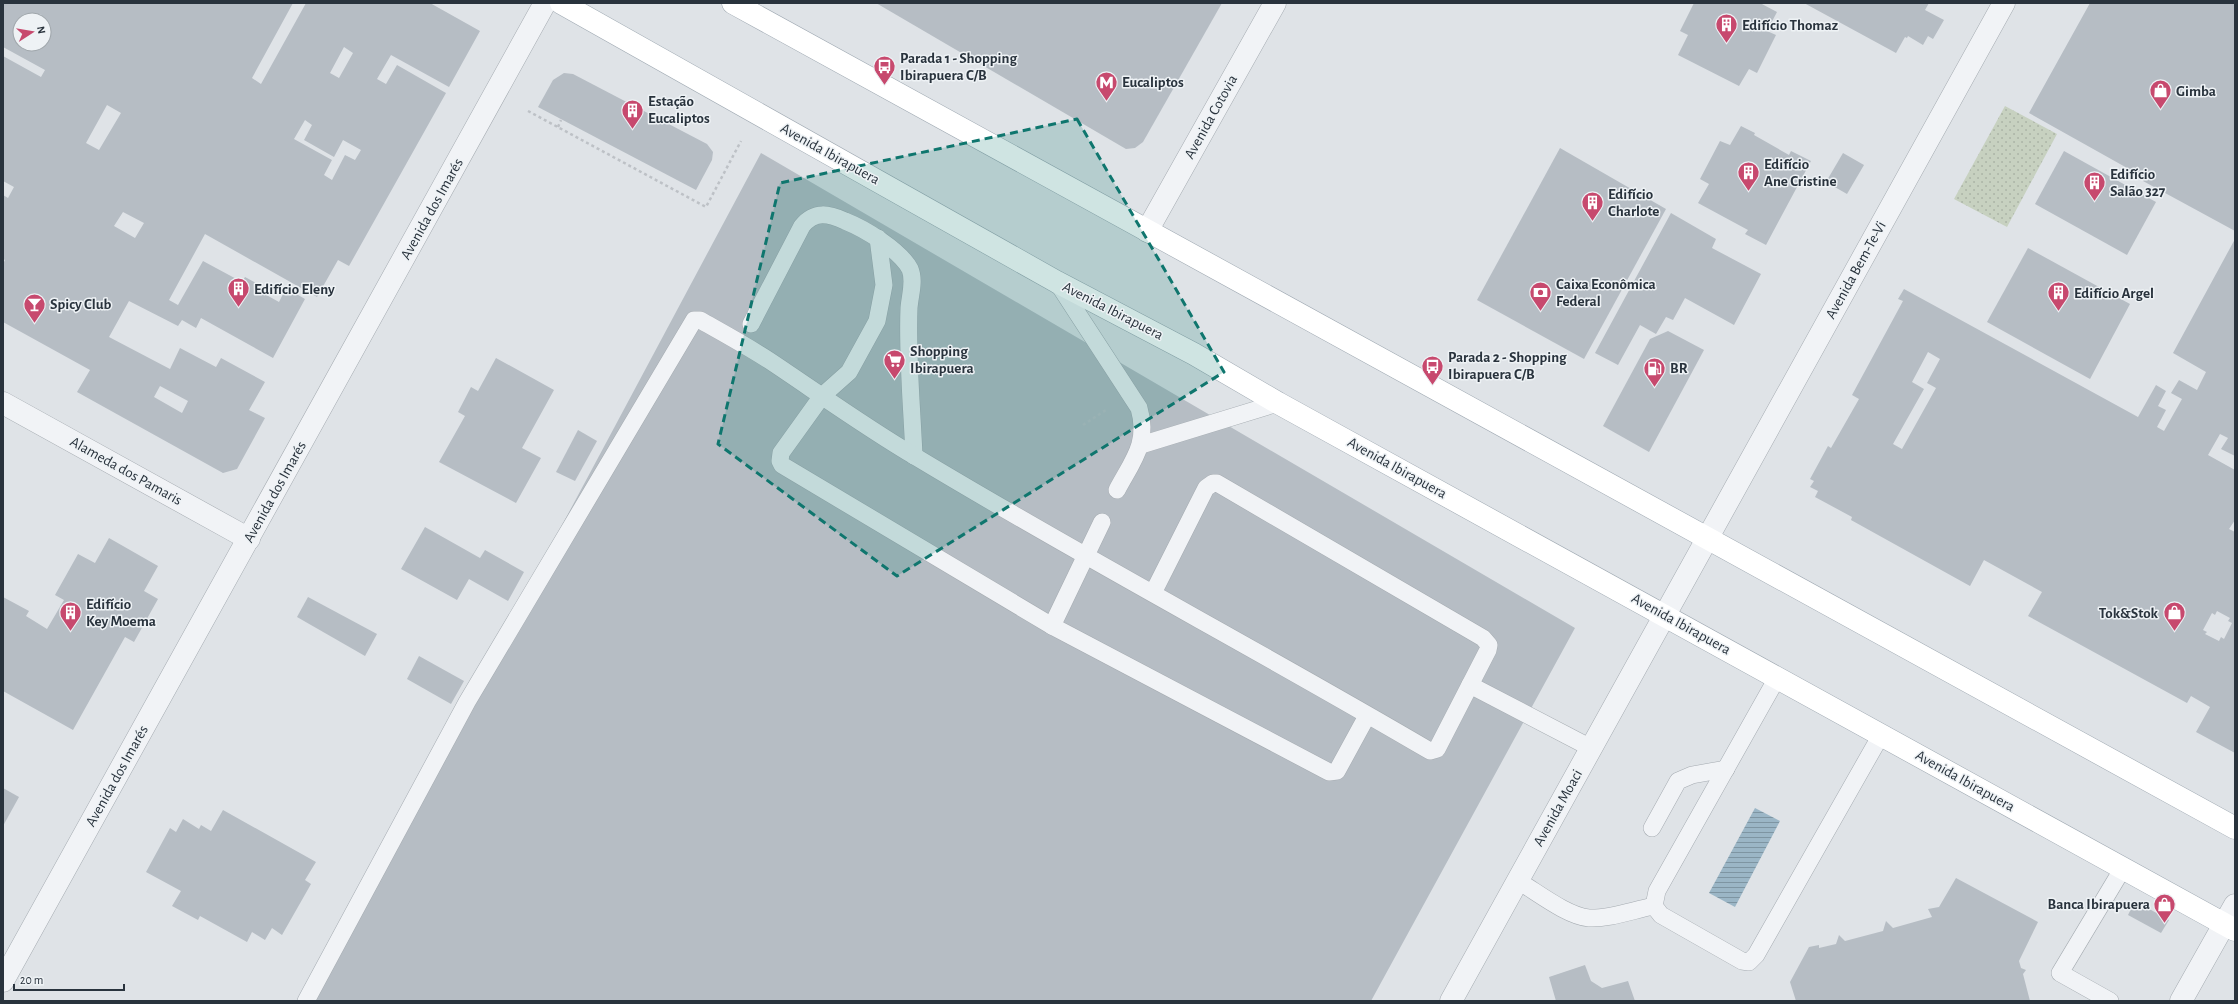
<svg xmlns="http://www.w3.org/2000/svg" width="2238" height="1004" font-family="'Alegreya Sans',sans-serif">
	<defs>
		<pattern id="green-dots" width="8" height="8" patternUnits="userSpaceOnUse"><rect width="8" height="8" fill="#c7d1c0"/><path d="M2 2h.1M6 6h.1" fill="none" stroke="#abb4a6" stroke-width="1.8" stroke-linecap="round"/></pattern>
		<pattern id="water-rules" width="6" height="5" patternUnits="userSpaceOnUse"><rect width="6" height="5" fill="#9bb6c6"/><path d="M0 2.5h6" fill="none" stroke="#7e95a2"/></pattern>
	</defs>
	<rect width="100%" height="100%" fill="#dfe3e7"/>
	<!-- green -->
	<polygon fill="url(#green-dots)" points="2005,106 2057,134 2007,227 1954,199"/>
	<!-- water -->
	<polygon fill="url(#water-rules)" points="1755,808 1780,821 1735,907 1709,893"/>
	<!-- building -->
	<g fill="#b6bdc4" fill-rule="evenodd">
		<path d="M3 3H293L252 78 261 84 306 3H430L480 31 449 87 391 55 377 79 386 84 397 65 446 93 349 266 338 260 317 297 205 234 169 300 178 305 203 261 242 282 245 277 263 287 261 292 279 302 286 288 305 299 273 358 201 318 196 328 182 320 178 326 129 301 109 337 170 369 180 348 216 367 221 358 265 382 249 410 265 418 237 469 223 473 77 392 90 370 3 322V264L5 260 3 259V195L8 198 14 187 3 181V56L41 77 45 70 3 47ZM20 20H44V44H20ZM344 47 353 53 339 78 330 73ZM107 105 121 113 99 150 86 143ZM305 120 312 125 304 140 334 157 343 140 361 150 355 160 345 155 332 180 324 175 332 160 294 139ZM123 212 144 223 135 238 114 226ZM160 386 188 401 182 413 154 397Z"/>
		<polygon points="876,3 1222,3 1143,142 1135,148 1126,149"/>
		<polygon points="1694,3 1760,3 1777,12 1767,31 1776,35 1757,73 1749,69 1739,86 1678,55 1688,35 1680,31"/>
		<polygon points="1804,3 1929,3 1925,10 1944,20 1933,39 1928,36 1923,45 1908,36 1907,38 1905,37 1896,53"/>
		<polygon points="2090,3 2235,3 2235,231 2143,181 2145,178 2029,113"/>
		<polygon points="564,73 573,74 707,144 713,152 712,160 696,190 538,107 553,80"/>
		<polygon points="1741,126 1755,133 1754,135 1789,155 1791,151 1811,161 1766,245 1745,234 1748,230 1698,203 1709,184 1700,179 1720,141 1730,145"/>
		<polygon points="1560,148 1666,209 1584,359 1477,300"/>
		<polygon points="2064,151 2156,202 2127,255 2035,204"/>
		<polygon points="761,153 1575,628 1371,1001 297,1001 491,658"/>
		<polygon points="1843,153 1864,165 1847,194 1826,182"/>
		<polygon points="1671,213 1716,239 1712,248 1761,274 1734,325 1685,298 1673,320 1666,317 1656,334 1640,325 1618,365 1595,353"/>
		<path d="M2235 239V456L2221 449 2228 438 2220 434 2208 455 2235 470V520L2229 529 2235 532V753L2196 732 2210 707 2191 696 2187 703 2028 616 2042 592 1984 560 1970 586 1851 520 1852 517 1815 497 1818 491 1810 487 1814 481 1810 479 1828 446 1831 448 1859 399 1852 395 1903 301 1898 299 1904 289 2138 417 2156 385 2166 391 2158 406 2166 410 2157 427 2164 431 2182 399 2171 393 2179 380 2197 390 2206 372 2173 353ZM1928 352 1940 359 1927 383 1936 388 1902 449 1893 444 1924 389 1912 382ZM2217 611 2230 618 2228 621 2232 623 2224 639 2221 637 2219 641 2205 634 2207 632 2203 630 2212 613 2215 615Z"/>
		<polygon points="2028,248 2130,304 2090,379 1987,322"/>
		<polygon points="1668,331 1704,350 1649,452 1603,426 1650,339"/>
		<polygon points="496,358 554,390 522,448 541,458 516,503 439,462 465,416 458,412 471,387 478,391"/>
		<polygon points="578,430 597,441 575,481 556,472"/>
		<polygon points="425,527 480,558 485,550 524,572 508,601 469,579 457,600 401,569"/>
		<polygon points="109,538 158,566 144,591 158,599 134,642 125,637 73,730 3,691 3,597 29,611 26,616 47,629 64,600 55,595 78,554 95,563"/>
		<polygon points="308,597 377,634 365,656 297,617"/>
		<polygon points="419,656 464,681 451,704 407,679"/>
		<polygon points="3,788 19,797 3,826"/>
		<polygon points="223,810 316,862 305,880 311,884 282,935 272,928 265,940 252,932 247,942 200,916 198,920 172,906 181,891 146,872 170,828 176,832 183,819 199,829 201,825 211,831"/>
		<polygon points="1956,878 2038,922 2019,961 2021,968 2026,970 2023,974 2030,1001 1796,1001 1790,982 1809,947 1819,945 1819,948 1836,944 1839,935 1845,941 1883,931 1886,921 1893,928 1932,917 1928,909 1939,907"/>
		<polygon points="2135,901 2169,920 2161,933 2128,915"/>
		<polygon points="1585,965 1591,981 1602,988 1628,981 1635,1001 1556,1001 1549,977"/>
	</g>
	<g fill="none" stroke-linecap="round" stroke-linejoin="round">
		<defs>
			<g id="lane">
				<polyline points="878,238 884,285 877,321 849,372 822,396 781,453 780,461 782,465 1052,626 1329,772 1337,771 1367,716"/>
				<path d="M1057 282 1139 408C1149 443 1133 460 1117 490"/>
				<path d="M751 324 802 226C815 210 829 214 845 221 865 229 900 250 910 269 915 281 910 295 909 308 907 357 912 407 914 456"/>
				<polyline points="1141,445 1278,403"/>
				<polyline points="1052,626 1102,522"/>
				<polyline points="1777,678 1657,891 1654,906 1661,915 1742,961 1749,962 1756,955 1881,735"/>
				<polyline points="1470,685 1591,748"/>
				<polyline points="1652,828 1678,781 1692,775 1726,769"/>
				<path d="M1518 881C1537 892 1567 916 1589 918 1610 919 1633 910 1654 906"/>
				<path d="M306 1001 467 702 694 320H700C723 333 747 346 770 361 818 393 865 427 916 457 1085 559 1260 651 1430 751L1437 749 1488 650 1489 645 1483 638 1217 483H1213L1206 488 1153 593"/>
				<polyline points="2110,1001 2060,973 2123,868"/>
			</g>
			<g id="street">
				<polyline points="1147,231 1275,3"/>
				<polyline points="3,403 249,539"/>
				<polyline points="3,981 545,3"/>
				<polyline points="1451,1001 2004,3"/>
				<polyline points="2181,1001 2235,905"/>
			</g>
			<g id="primary">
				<polyline points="561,3 1057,282 1194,354 1278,403 2235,930"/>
				<polyline points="733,3 2235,828"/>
			</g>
		</defs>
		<!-- lane casing -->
		<use href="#lane" stroke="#a5abb1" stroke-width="18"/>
		<!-- street casing -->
		<use href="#street" stroke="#a5abb1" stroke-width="23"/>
		<!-- primary casing -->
		<use href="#primary" stroke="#9fa9b2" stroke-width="23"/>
		<!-- path -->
		<g stroke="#bdc1c6" stroke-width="2.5" stroke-dasharray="3 3" stroke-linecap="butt">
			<polyline points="528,111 706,207 741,141"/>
			<polyline points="558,127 561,120"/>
			<polyline points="1083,425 1106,410"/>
		</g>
		<!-- lane -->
		<use href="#lane" stroke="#f1f3f6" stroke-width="17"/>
		<!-- street -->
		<use href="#street" stroke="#f1f3f6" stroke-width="22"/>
		<!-- primary -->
		<use href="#primary" stroke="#fff" stroke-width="22"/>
	</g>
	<!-- marked area -->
	<path fill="#0f766e" fill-opacity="0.2" stroke="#0f766e" stroke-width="3" stroke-dasharray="8 5" stroke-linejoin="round" d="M1077 119 1224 372 897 576 718 444 780 183Z"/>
	<!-- icons -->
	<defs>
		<symbol id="building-pin" viewBox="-11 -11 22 30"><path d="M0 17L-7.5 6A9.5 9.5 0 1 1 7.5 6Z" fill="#c7496e" stroke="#eef2f5"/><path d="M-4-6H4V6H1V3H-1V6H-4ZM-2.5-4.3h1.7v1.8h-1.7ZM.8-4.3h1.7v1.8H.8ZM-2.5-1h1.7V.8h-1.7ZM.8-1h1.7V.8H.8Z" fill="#fff"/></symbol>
		<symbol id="bus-pin" viewBox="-11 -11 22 30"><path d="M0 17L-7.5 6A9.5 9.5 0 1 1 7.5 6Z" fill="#c7496e" stroke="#eef2f5"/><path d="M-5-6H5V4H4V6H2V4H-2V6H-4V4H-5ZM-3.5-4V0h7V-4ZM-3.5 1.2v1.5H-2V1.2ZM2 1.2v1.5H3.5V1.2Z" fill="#fff"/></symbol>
		<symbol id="metro-pin" viewBox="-11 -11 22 30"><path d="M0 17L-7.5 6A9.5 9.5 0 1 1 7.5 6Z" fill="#c7496e" stroke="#eef2f5"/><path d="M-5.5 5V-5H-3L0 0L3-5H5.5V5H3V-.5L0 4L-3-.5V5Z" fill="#fff"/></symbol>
		<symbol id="shop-pin" viewBox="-11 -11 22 30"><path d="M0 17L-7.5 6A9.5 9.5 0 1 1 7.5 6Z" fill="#c7496e" stroke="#eef2f5"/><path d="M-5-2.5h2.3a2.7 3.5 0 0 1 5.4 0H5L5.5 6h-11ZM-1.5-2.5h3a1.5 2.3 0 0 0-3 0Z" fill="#fff"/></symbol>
		<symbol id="bank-pin" viewBox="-11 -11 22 30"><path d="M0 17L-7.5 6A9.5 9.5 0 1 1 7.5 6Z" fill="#c7496e" stroke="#eef2f5"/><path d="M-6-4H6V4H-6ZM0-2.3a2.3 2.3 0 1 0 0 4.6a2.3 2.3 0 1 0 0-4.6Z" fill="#fff"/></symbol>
		<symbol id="bar-pin" viewBox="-11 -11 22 30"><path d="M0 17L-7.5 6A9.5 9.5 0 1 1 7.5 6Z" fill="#c7496e" stroke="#eef2f5"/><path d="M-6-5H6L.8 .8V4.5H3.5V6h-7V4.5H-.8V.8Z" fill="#fff"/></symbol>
		<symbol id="supermarket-pin" viewBox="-11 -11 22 30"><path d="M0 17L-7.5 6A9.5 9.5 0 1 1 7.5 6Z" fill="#c7496e" stroke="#eef2f5"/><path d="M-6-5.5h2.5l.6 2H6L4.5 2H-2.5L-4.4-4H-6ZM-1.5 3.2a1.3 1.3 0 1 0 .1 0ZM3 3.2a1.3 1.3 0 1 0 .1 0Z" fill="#fff"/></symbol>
		<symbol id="fuel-pin" viewBox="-11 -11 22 30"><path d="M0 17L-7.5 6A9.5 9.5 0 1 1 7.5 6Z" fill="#c7496e" stroke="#eef2f5"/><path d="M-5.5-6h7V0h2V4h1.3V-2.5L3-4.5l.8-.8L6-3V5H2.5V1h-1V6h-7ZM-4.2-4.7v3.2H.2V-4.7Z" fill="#fff"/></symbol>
	</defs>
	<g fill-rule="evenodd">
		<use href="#building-pin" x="1714" y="12" width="25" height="34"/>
		<use href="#bus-pin" x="872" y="54" width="25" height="34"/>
		<use href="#metro-pin" x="1094" y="70" width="25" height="34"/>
		<use href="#shop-pin" x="2148" y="78" width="25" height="34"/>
		<use href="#building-pin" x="620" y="98" width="25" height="34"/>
		<use href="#building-pin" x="1736" y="160" width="25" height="34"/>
		<use href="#building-pin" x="2082" y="170" width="25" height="34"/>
		<use href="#building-pin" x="1580" y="190" width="25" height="34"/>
		<use href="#building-pin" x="226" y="276" width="25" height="34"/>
		<use href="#bank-pin" x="1528" y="280" width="25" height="34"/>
		<use href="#building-pin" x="2046" y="280" width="25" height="34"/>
		<use href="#bar-pin" x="22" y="292" width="25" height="34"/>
		<use href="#supermarket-pin" x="882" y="348" width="25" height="34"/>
		<use href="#bus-pin" x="1420" y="354" width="25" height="34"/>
		<use href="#fuel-pin" x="1642" y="356" width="25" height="34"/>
		<use href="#building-pin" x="58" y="600" width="25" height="34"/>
		<use href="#shop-pin" x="2162" y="600" width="25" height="34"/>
		<use href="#shop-pin" x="2152" y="892" width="25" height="34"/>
	</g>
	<g text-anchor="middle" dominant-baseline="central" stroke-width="3" stroke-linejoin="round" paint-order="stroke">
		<!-- poi labels -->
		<g font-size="15" font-weight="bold" fill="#29333d" stroke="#eef2f5" text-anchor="start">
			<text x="1742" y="25">Edifício Thomaz</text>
			<text x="900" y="58">Parada 1 - Shopping<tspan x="900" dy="17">Ibirapuera C/B</tspan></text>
			<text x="1122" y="82">Eucaliptos</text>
			<text x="2176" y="91">Gimba</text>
			<text x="648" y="101">Estação<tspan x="648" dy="17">Eucaliptos</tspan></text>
			<text x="1764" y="164">Edifício<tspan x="1764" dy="17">Ane Cristine</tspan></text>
			<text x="2110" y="174">Edifício<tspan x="2110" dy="17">Salão 327</tspan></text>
			<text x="1608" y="194">Edifício<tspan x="1608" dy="17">Charlote</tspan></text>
			<text x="1556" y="284">Caixa Econômica<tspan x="1556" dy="17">Federal</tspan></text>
			<text x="254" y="289">Edifício Eleny</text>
			<text x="2074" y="293">Edifício Argel</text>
			<text x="50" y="304">Spicy Club</text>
			<text x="910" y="351">Shopping<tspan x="910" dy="17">Ibirapuera</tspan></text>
			<text x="1448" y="357">Parada 2 - Shopping<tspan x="1448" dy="17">Ibirapuera C/B</tspan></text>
			<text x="1670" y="368">BR</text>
			<text x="86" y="604">Edifício<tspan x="86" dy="17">Key Moema</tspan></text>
			<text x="2158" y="613" text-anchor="end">Tok&amp;Stok</text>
			<text x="2150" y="904" text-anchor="end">Banca Ibirapuera</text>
		</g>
		<!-- street labels -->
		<g font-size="15" fill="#29333d" stroke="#eef2f5">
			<text transform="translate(1211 117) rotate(-61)">Avenida Cotovia</text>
			<text transform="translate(830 154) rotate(29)">Avenida Ibirapuera</text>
			<text transform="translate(432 209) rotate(-61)">Avenida dos Imarés</text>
			<text transform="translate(1856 270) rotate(-61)">Avenida Bem-Te-Vi</text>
			<text transform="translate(1113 311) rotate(27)">Avenida Ibirapuera</text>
			<text transform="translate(1397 468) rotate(29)">Avenida Ibirapuera</text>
			<text transform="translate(126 471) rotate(29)">Alameda dos Pamaris</text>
			<text transform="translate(275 492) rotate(-61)">Avenida dos Imarés</text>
			<text transform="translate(1681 624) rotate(29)">Avenida Ibirapuera</text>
			<text transform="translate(117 776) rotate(-61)">Avenida dos Imarés</text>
			<text transform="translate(1965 781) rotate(29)">Avenida Ibirapuera</text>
			<text transform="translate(1558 808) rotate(-61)">Avenida Moaci</text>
		</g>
	</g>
	<!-- border -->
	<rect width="2238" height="1004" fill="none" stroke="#29333d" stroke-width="8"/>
	<!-- north arrow -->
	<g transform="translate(32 32) rotate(78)"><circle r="19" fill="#eef2f5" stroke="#9fa6ab"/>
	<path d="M0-3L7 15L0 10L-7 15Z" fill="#c7496e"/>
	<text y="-6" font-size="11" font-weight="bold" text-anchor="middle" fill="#29333d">N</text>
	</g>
	<!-- scale -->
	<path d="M14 984v6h110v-6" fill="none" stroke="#29333d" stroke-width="2"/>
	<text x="20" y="984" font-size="12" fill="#29333d" stroke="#eef2f5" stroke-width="3" paint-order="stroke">20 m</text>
</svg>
